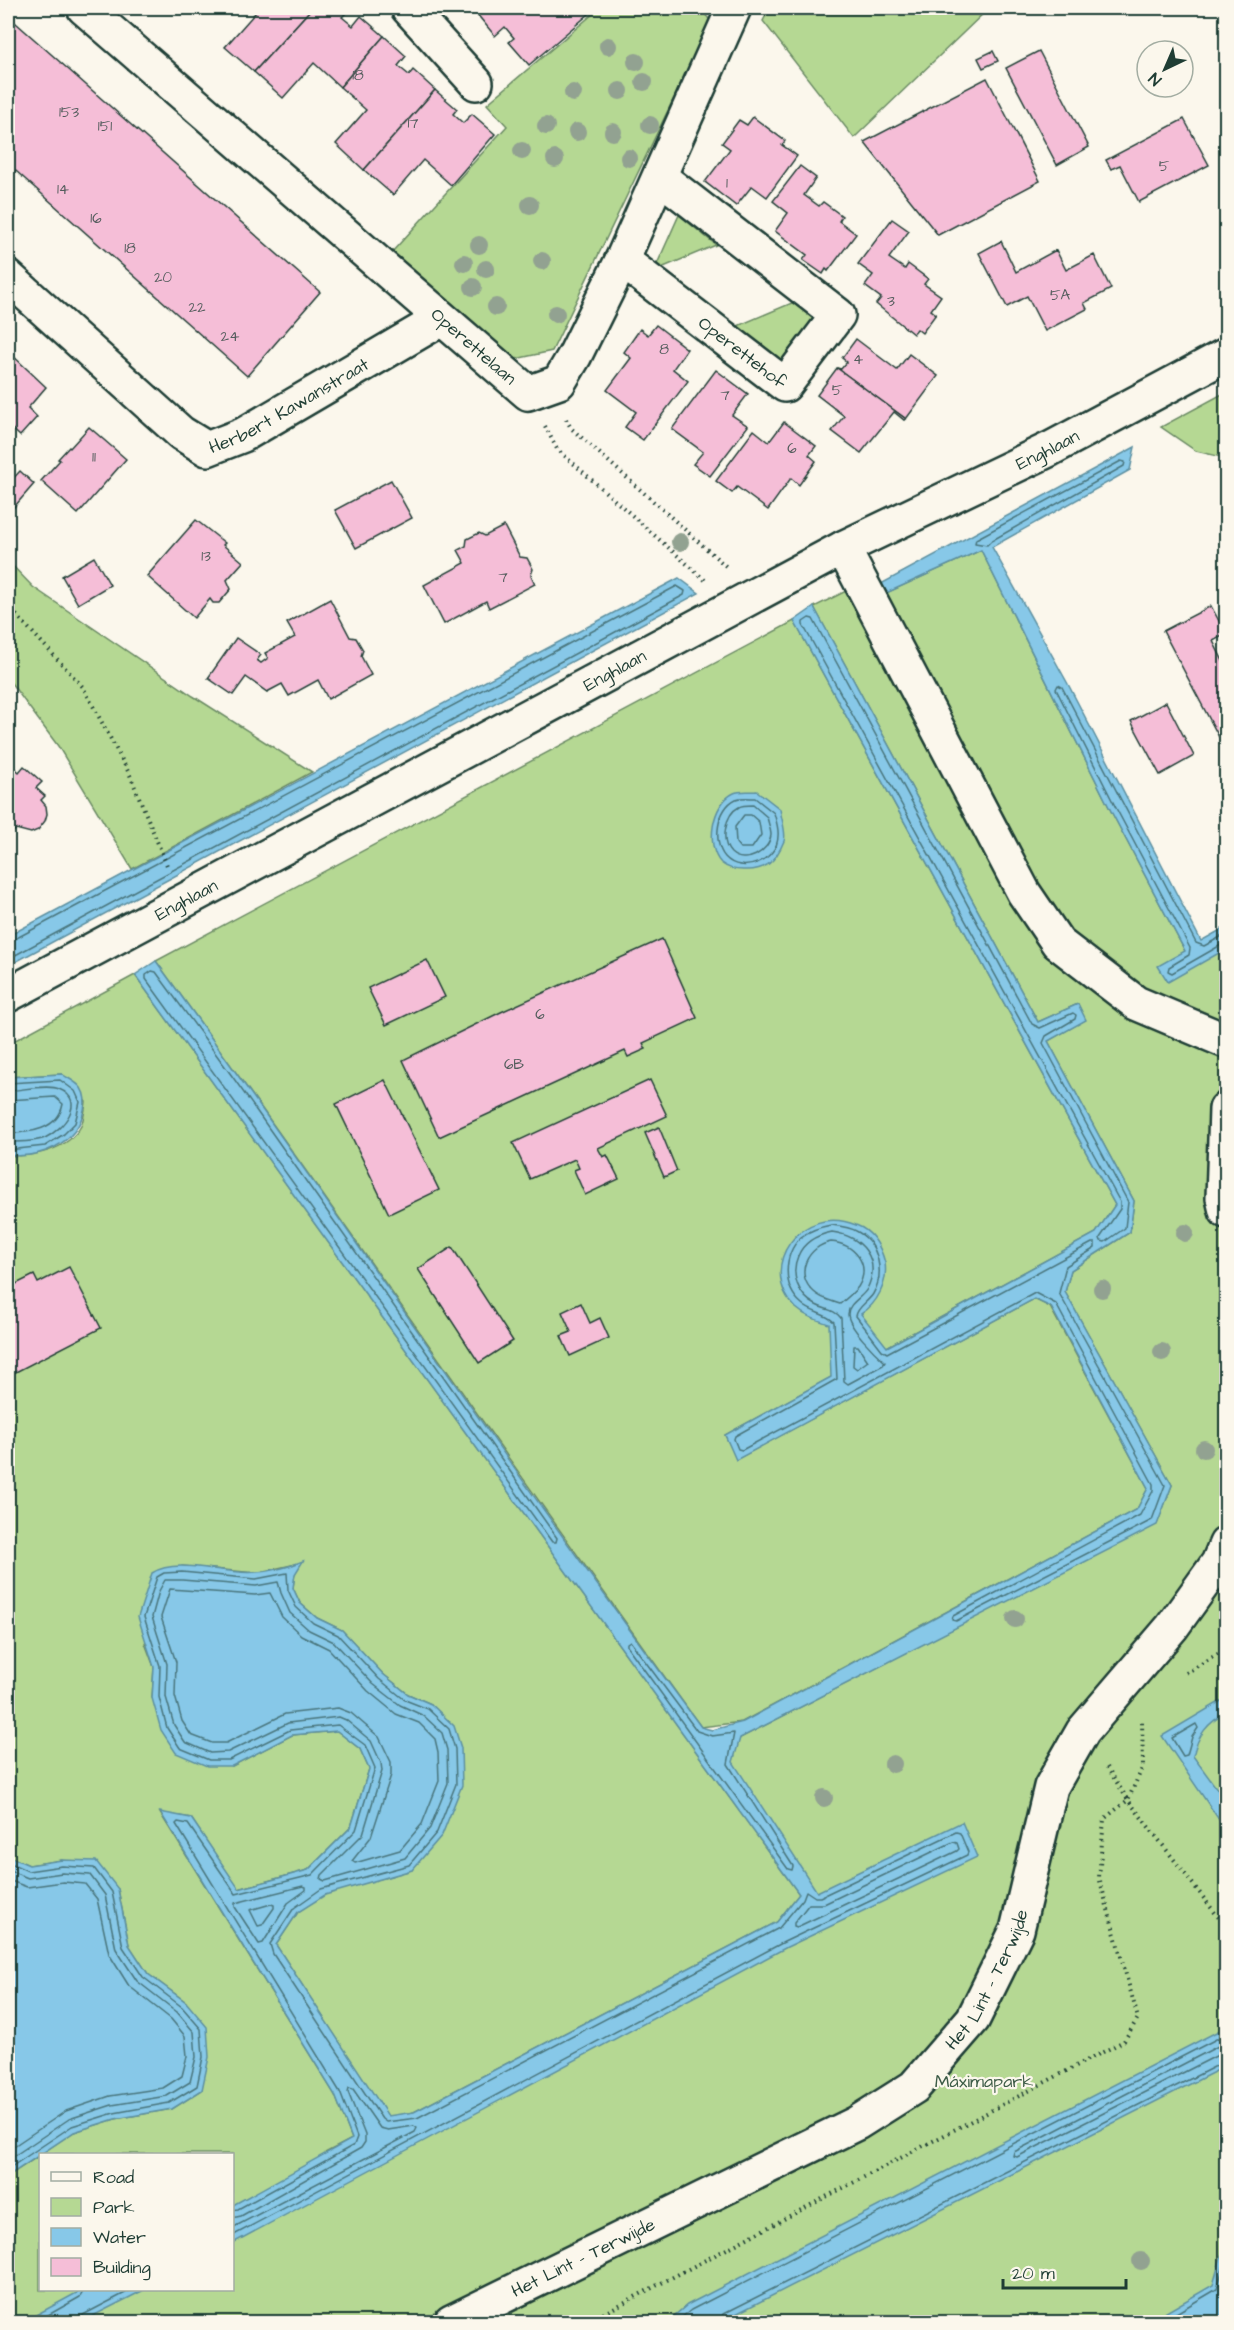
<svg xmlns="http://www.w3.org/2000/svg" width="1234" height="2330" font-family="'Architects Daughter',sans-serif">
	<rect width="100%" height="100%" fill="#fbf7ec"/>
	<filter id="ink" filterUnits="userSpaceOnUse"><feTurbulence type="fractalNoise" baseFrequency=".0167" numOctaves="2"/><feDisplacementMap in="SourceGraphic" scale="12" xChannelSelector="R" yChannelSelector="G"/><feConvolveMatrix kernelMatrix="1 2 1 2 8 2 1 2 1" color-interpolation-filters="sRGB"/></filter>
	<g filter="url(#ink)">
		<!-- green -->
		<g fill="#b5d893" stroke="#6a8a64" stroke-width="1.5">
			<polygon points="600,8 699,8 711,21 552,351 511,360 392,252 507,126 487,104"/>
			<polygon points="770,8 989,8 854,138 763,21"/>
			<polygon points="679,215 716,245 654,271"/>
			<polygon points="794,302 816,317 782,364 733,328"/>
			<polygon points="1226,392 1226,458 1196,451 1161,427"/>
			<path d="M981 550 1112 813 1185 951 1226 927V2322H8V2176L40 2155V2290H232V2154H41L74 2132 115 2119 172 2109 202 2090 186 2002 148 1974 129 1945 118 1889 62 1860 29 1865 8 1856V1155C32 1158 68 1150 81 1126 84 1119 85 1109 86 1102L62 1074 8 1077V1044L135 975 799 1894 777 1922 414 2112 388 2117 276 1945 298 1912 325 1894 412 1870 431 1704 408 1694 383 1674 342 1630 317 1618 300 1603 293 1588 296 1564 256 1573 182 1566 145 1643 154 1667 152 1698 232 1766 292 1735 337 1731 360 1749 369 1769 351 1827 308 1870 238 1889 191 1818 160 1813 335 2095 352 2139 325 2153 374 2152 816 1906 723 1765 740 1738 1157 1524 1172 1485 1065 1292 1071 1270 1130 1232 1134 1201 1048 1041 1085 1020 1078 1004 1038 1022 814 607 850 589 884 594Z"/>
			<polygon points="8,561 33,587 193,696 312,772 132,869 58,746 8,679"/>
			<path d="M794 621 1115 1205 1096 1233 725 1435 737 1459 1034 1299 1050 1307 1148 1488 1137 1509 742 1722 701 1727C516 1473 340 1215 156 961Z"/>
		</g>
		<!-- water -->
		<g fill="#87c8e8" stroke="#5d90a0" stroke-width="1.5">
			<polygon points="1135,447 1130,470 992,547 1068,684 1201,941 1226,927 1226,949 1168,982 1158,966 1185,951 1112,813 981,550 884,594 879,585"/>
			<polygon points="679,578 699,593 8,966 8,936"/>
			<path d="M814 607 1038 1022 1078 1004 1086 1020 1048 1041 1134 1201 1130 1232 1071 1270 1065 1292 1172 1485 1157 1525 740 1738 733 1762 817 1892 962 1822 977 1857 787 1947 233 2243V2205L352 2139 335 2095 160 1812 191 1818 239 1889 308 1870 351 1827 369 1769 360 1749 337 1731 292 1735 232 1766H207L176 1753 161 1730 152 1698 154 1667 138 1617 152 1573C179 1556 225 1576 257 1572 272 1571 289 1567 303 1561L295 1574 293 1588 300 1603 317 1618 342 1630 383 1674 408 1694 431 1704 454 1726 461 1748 462 1785 442 1835 412 1870 325 1895 298 1912 276 1945 388 2116 414 2112 777 1922 799 1894 135 975 156 961C340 1215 514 1475 701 1727L712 1730 743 1722 1137 1509 1148 1488 1051 1307 1034 1299 736 1460 725 1435 831 1377 829 1324C817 1320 806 1317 796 1308 755 1268 801 1202 856 1225 872 1231 881 1247 885 1263 888 1283 877 1304 861 1314L887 1347 1096 1233 1115 1205 794 621Z"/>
			<path d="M757 791 780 809C781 818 787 833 784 841 775 863 765 871 743 870 735 870 727 868 721 863 705 846 712 803 734 793 740 790 751 792 757 791Z"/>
			<path d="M62 1074C67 1078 77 1082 81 1088 85 1094 86 1103 84 1110 77 1144 40 1159 8 1155V1077Z"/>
			<path d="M1226 1698V1713C1207 1723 1198 1735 1193 1756L1226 1801V1830L1162 1736Z"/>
			<polygon points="8,1856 29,1865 62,1860 96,1861 118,1889 129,1945 148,1974 186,2002 207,2027 209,2057 202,2090 172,2109 115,2119 74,2132 8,2176"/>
			<polygon points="1226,2027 1226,2066 720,2322 667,2322 687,2305"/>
			<polygon points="1226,2226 1226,2314 1209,2322 1149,2322 1213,2285 1222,2253 1223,2228"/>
			<polygon points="82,2290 144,2290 81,2322 23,2322"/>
		</g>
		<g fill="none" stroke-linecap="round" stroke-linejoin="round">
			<!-- shore -->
			<g stroke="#49757c" stroke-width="1.5">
				<polygon points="1121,461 1125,462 1124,466 991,541 987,545 975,543 976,539"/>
				<polygon points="809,618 813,619 1032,1024 1040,1028 1073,1013 1076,1015 1075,1019 1046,1036 1043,1043 1128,1202 1125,1228 1105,1242 1101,1241 1100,1238 1120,1209 1120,1202 803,625 803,622"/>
				<path d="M755 798 774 813C776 820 779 829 778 836 778 860 742 876 725 857 712 842 717 808 736 799 741 797 750 798 755 798Z"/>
				<path d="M753 805 767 817C768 822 771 830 771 835 769 852 745 866 731 853 720 842 725 814 739 807 742 805 749 805 753 805Z"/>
				<polygon points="744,815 751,815 759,822 761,835 752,848 740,848 736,843 735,827"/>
				<polyline points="1226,934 1204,946 1196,943 1062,687 1058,685 1056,689 1117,810 1190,948 1189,955 1169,967 1168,971 1172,973 1221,945 1226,945"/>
				<polyline points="8,941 13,940 677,586 685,591 684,595 8,959"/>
				<polygon points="152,971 156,972 232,1076 557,1538 556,1542 552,1542 146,979 146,975"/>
				<polyline points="8,1083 60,1080 75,1091 80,1102 75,1123 64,1134 45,1146 8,1150"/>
				<path d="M8 1091C20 1090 49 1084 59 1089 88 1101 62 1130 45 1138 35 1142 18 1142 8 1142"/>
				<path d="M8 1100 55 1097 63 1104C58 1130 30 1133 8 1133"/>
				<path d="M831 1225C840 1226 850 1227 858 1232 879 1244 885 1274 873 1294 868 1302 857 1307 856 1316L882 1350 887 1353 1092 1243H1095V1248L1066 1266 1059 1293 1165 1485 1152 1520 956 1621 952 1620 953 1616 1140 1515 1153 1491V1484L1056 1304 1035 1293 742 1450 738 1449 734 1439 735 1436 837 1379 834 1322C825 1313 811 1313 802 1304 782 1287 783 1255 801 1237 810 1230 820 1227 831 1225Z"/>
				<path d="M832 1232C861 1236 882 1259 867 1289 862 1298 848 1303 848 1314 848 1327 876 1354 885 1362L883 1365 848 1384 844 1381 841 1318C834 1309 825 1310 816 1305 798 1296 790 1274 798 1256 804 1241 817 1235 832 1232Z"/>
				<path d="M831 1242C854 1244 872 1264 858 1287 853 1293 846 1299 840 1304 832 1301 821 1299 814 1292 793 1274 808 1246 831 1242Z"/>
				<polygon points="854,1346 858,1346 868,1361 857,1369 853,1366"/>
				<polygon points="165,1580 182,1580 256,1586 278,1582 281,1593 290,1613 309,1630 334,1642 373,1684 400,1705 424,1716 442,1733 447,1750 448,1783 430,1828 405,1858 325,1881 321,1879 322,1875 363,1834 382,1771 381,1763 371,1741 346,1720 339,1717 288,1723 228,1752 210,1753 185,1742 174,1725 166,1697 167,1664 152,1617 159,1591"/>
				<polygon points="170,1589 255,1595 270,1593 282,1617 301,1635 329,1649 368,1691 396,1714 419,1723 435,1739 438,1752 439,1781 422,1824 400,1850 355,1863 352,1861 371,1837 391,1775 391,1762 379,1737 351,1713 338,1708 285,1714 226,1743 212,1743 191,1735 182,1721 175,1696 176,1662 161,1617"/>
				<polygon points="630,1641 697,1731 712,1736 734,1733 728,1764 793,1866 792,1870 788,1869 627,1646 627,1643"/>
				<polygon points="1196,1724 1198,1728 1192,1737 1187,1755 1183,1756 1172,1738"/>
				<polygon points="953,1842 957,1843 959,1849 957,1851 797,1927 794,1926 794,1923 809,1904 824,1904"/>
				<polyline points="8,1862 28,1871 62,1866 94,1868 112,1892 123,1947 143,1977 182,2007 201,2029 203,2057 197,2086 169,2103 114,2113 72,2126 8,2169"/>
				<polyline points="8,1870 28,1878 62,1873 90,1875 105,1895 116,1949 137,1981 177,2012 194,2032 196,2057 190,2082 167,2096 112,2105 69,2119 8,2160"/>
				<polyline points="8,1880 27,1887 63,1882 85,1884 97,1899 109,1954 129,1986 171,2019 185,2036 187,2056 182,2076 163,2088 110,2096 66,2111 8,2150"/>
				<polygon points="303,1886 306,1887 306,1890 288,1903 263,1943 259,1944 235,1907 235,1903"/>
				<polygon points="271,1904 274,1905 274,1908 262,1925 258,1926 250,1910"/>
				<polyline points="1226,2042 1014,2152 1013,2156 1017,2157 1218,2055 1226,2054"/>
				<polyline points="232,2210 238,2209 354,2145 357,2137 340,2092 176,1824 178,1822 188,1824 236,1894 312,1875 356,1830 375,1768 365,1745 338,1725 290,1730 229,1760 209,1760 180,1748 167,1728 159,1697 160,1666 144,1617 157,1577 164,1573 182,1572 256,1579 287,1573 288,1590 296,1607 313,1623 338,1635 379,1679 405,1700 428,1709 449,1729 455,1749 456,1784 437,1832 409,1865 321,1889 294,1908 270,1944 273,1954 382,2119 386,2122 417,2118 779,1928 803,1899 806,1891 815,1897 820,1897 956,1832 960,1833 968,1852 967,1855 784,1942 232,2236"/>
				<polyline points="232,2218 241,2216 361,2148 365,2142 365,2135 348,2092 349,2088 353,2089 380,2128 388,2130 414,2126 417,2128 415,2132 232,2228"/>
				<polyline points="36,2322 80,2297 84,2290"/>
				<polyline points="80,2322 83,2315 131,2290"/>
				<polyline points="676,2322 691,2310 1226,2034"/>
				<polyline points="719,2322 723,2314 1226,2061"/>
				<polyline points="1161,2322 1217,2289 1226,2258"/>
			</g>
		</g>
		<!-- building -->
		<g fill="#f5bed7" stroke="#1f3d34" stroke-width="1.5">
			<polygon points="250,8 312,8 254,72 225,47 256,12"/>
			<polygon points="312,8 342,8 347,12 342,17 353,26 361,16 384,36 340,87 314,63 283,98 254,72"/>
			<polygon points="482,8 596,8 529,65 509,42 514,38 505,27 495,36 476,13"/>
			<polygon points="8,16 320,292 247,376 8,164"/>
			<polygon points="384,36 406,56 398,66 409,75 413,70 435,90 364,170 336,144 366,110 340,87"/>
			<polygon points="993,51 998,61 983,68 978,58"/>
			<polygon points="1039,51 1089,147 1057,165 1006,68"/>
			<polygon points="987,78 1040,181 938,235 864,142"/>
			<polygon points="435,90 457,109 453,114 463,123 472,114 495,134 451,185 423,160 393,195 364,170"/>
			<polygon points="753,117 785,141 782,145 797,156 767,197 752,186 736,206 705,182 730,149 722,143 739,120 747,125"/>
			<polygon points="1184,119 1209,165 1139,202 1120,165 1111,169 1106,160"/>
			<polygon points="800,166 816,178 804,195 819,206 823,202 842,216 839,221 856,234 828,271 826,269 823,274 803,260 807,255 775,231 788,213 773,201"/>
			<polygon points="892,219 909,231 889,258 905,269 908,264 928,279 924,284 941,296 931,310 936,314 922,333 917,329 913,334 876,304 881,298 865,286 873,275 858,264"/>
			<polygon points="1001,241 1016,272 1056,250 1066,270 1094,255 1111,289 1084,303 1087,309 1045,331 1027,296 1007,307 979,253"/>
			<polygon points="656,325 687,349 673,369 688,381 643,440 625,427 636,412 607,390 631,358 624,352 640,329 648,335"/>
			<polygon points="856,339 897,370 909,354 938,376 906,419 837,368 841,369 847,362 842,358"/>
			<polygon points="10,353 46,387 28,408 37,417 20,436 10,427 8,430 8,356"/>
			<polygon points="837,368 906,419 904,420 894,412 861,453 832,431 844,416 817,395"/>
			<polygon points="716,370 748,394 732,415 748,426 710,476 693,464 703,452 672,429"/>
			<polygon points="784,422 816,446 809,455 816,461 799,485 791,478 768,510 737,487 732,493 716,481 754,430 769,442"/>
			<polygon points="89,427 126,459 78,514 41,481 60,460 58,459 69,447 70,448"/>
			<polygon points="20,471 34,484 8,514 8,484"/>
			<polygon points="391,480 412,518 356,548 335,510"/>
			<polygon points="196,520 225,543 223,545 243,562 227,580 231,589 219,603 213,603 210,599 194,618 147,576"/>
			<polygon points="504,526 520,557 527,558 533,569 531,575 535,584 489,608 486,601 444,624 424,585 465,563 458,550 466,546 467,539 479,533 485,536"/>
			<polygon points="94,557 110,585 78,604 62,576"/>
			<polygon points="330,599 350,637 356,638 363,650 361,656 371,675 328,699 318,680 289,696 282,684 267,692 246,677 233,695 208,678 236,638 261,655 257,660 261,663 268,658 265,653 295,637 287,623"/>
			<polygon points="1211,606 1226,634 1213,641 1226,667 1226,733 1219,737 1163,631"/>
			<polygon points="1166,702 1194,756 1160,775 1131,721"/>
			<polygon points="8,762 19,772 24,766 42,782 36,788 45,796 41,800 46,806 47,814 45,821 38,830 31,833 16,829 8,838"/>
			<polygon points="662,939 697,1018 643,1043 646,1049 628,1057 625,1051 439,1137 403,1060 501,1012"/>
			<polygon points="427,960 445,997 386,1025 368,988"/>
			<polygon points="385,1080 439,1190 389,1214 336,1104"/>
			<polygon points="650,1080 667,1116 598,1148 603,1157 607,1155 619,1179 585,1195 574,1170 579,1168 575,1159 530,1179 513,1143"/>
			<polygon points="659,1127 677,1171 664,1177 645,1133"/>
			<polygon points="452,1247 513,1341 479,1363 418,1269"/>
			<polygon points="69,1267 101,1328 8,1376 8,1288 34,1275 38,1283"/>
			<polygon points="581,1303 590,1323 600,1318 609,1338 570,1356 561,1336 571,1332 562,1312"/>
		</g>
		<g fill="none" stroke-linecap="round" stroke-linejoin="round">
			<defs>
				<g id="street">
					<path id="s1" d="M84 8 528 393 559 382 575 355 622 260 734 8"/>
					<polyline points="408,8 476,83"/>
					<path id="s2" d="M622 260 785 385 838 315 660 177"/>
					<path id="s3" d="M8 277 181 433 207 449 243 435 441 319"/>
					<polyline points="843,548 1024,893 1058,943 1136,1003 1226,1041"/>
					<path id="s4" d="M8 995 843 548 1050 449 1226 355"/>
					<polyline points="1226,1109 1223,1198 1226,1211"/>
					<path id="s5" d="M451 2322 857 2123 914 2087 973 2019 1017 1930 1051 1787 1083 1731 1172 1627 1218 1563 1226 1544"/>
				</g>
			</defs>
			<!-- street casing -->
			<use href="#street" stroke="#1f3d34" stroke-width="38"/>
			<!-- path -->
			<g stroke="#1f3d34" stroke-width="4" stroke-dasharray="1.5 4.5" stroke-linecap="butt">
				<polyline points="566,419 571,428 728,568"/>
				<polyline points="545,426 557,449 705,580"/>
				<polyline points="8,606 83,687 130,775 168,868"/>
				<polyline points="1186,1673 1226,1649"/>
				<polyline points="1107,1767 1128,1800 1226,1927"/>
				<polyline points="587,2322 1124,2041 1138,2018 1099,1877 1104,1819 1128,1800 1143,1766 1142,1721"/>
			</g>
			<!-- street -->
			<use href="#street" stroke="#fbf7ec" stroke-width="33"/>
		</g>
		<!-- trees -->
		<g fill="#92a291">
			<circle cx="608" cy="46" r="9"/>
			<circle cx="636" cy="62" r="9"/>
			<circle cx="644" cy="82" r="9"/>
			<circle cx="620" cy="91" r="9"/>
			<circle cx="573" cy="93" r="9"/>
			<circle cx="650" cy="125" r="9"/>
			<circle cx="546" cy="126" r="9"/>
			<circle cx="577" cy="132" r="9"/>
			<circle cx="613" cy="132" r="9"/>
			<circle cx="522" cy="151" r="9"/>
			<circle cx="629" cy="158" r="9"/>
			<circle cx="555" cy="159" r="9"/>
			<circle cx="530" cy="205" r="9"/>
			<circle cx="479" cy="245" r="9"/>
			<circle cx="542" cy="261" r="9"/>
			<circle cx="464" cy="263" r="9"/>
			<circle cx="486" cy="269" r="9"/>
			<circle cx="473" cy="287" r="9"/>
			<circle cx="496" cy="307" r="9"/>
			<circle cx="556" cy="314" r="9"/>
			<circle cx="680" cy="542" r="9"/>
			<circle cx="1185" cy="1233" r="9"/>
			<circle cx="1102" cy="1289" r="9"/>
			<circle cx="1162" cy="1352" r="9"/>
			<circle cx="1204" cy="1449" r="9"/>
			<circle cx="1015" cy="1619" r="9"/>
			<circle cx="893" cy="1764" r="9"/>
			<circle cx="824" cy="1798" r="9"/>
			<circle cx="1141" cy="2261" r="9"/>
		</g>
	</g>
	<g text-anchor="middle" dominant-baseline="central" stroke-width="4.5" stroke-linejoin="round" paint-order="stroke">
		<!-- number labels -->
		<g font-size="15" fill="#545d5d">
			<text x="358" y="75">18</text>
			<text x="69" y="112">153</text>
			<text x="413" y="123">17</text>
			<text x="105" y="126">151</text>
			<text x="1164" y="166">5</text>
			<text x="727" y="183">1</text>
			<text x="63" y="189">14</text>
			<text x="96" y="218">16</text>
			<text x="130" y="248">18</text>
			<text x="163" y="277">20</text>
			<text x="1060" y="295">5A</text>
			<text x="891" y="301">3</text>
			<text x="197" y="307">22</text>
			<text x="230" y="336">24</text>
			<text x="664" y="349">8</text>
			<text x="858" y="359">4</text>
			<text x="837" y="390">5</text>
			<text x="725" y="395">7</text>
			<text x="792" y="448">6</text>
			<text x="94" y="457">11</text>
			<text x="206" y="556">13</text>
			<text x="503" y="577">7</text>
			<text x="540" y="1014">6</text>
			<text x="514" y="1064">6B</text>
		</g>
		<!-- street labels -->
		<g font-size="18" fill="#1f3d34" stroke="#fbf7ec">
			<text stroke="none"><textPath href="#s1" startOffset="516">Operettelaan</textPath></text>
			<text stroke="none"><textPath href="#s2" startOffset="152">Operettehof</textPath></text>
			<text stroke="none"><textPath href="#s3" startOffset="356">Herbert Kawanstraat</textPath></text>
			<text stroke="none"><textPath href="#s4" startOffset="1174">Enghlaan</textPath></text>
			<text stroke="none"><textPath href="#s4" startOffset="688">Enghlaan</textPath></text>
			<text stroke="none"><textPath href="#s4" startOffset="202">Enghlaan</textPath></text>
			<text stroke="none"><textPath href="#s5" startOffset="651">Het Lint - Terwijde</textPath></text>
			<text stroke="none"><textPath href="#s5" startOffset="147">Het Lint - Terwijde</textPath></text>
		</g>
		<!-- park labels -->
		<g font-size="18" fill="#3d5c47" stroke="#fbf7ec">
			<text x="984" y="2081">Máximapark</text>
		</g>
	</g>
	<!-- margin -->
	<rect width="1234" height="2330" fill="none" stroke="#fbf7ec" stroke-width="30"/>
	<rect x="15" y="15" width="1204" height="2300" fill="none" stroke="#1f3d34" stroke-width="2" filter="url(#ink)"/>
	<!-- legend -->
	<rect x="39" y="2153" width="195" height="138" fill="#fbf7ec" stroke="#a3ada2" stroke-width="1.5"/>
	<rect x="51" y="2172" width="30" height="9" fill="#fbf7ec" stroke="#a3ada2" stroke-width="1.5"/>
	<text x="93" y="2183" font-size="18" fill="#1f3d34">Road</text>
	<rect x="51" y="2198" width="30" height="18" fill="#b5d893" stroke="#a3ada2" stroke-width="1.5"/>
	<text x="93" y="2213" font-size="18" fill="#1f3d34">Park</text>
	<rect x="51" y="2228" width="30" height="18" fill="#87c8e8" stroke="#a3ada2" stroke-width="1.5"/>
	<text x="93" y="2243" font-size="18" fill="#1f3d34">Water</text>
	<rect x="51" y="2258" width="30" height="18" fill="#f5bed7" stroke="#a3ada2" stroke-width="1.5"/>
	<text x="93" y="2273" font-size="18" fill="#1f3d34">Building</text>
	<!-- north arrow -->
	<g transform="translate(1165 69) rotate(224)"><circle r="28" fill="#fbf7ec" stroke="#a3ada2" stroke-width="1.5"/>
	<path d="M0-4.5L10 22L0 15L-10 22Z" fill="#1f3d34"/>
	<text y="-9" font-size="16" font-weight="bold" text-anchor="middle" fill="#1f3d34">N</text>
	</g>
	<!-- scale -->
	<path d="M1003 2279v9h123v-9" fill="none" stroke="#1f3d34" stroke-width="3"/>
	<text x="1012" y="2279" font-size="18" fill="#1f3d34" stroke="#fbf7ec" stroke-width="4.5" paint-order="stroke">20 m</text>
</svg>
